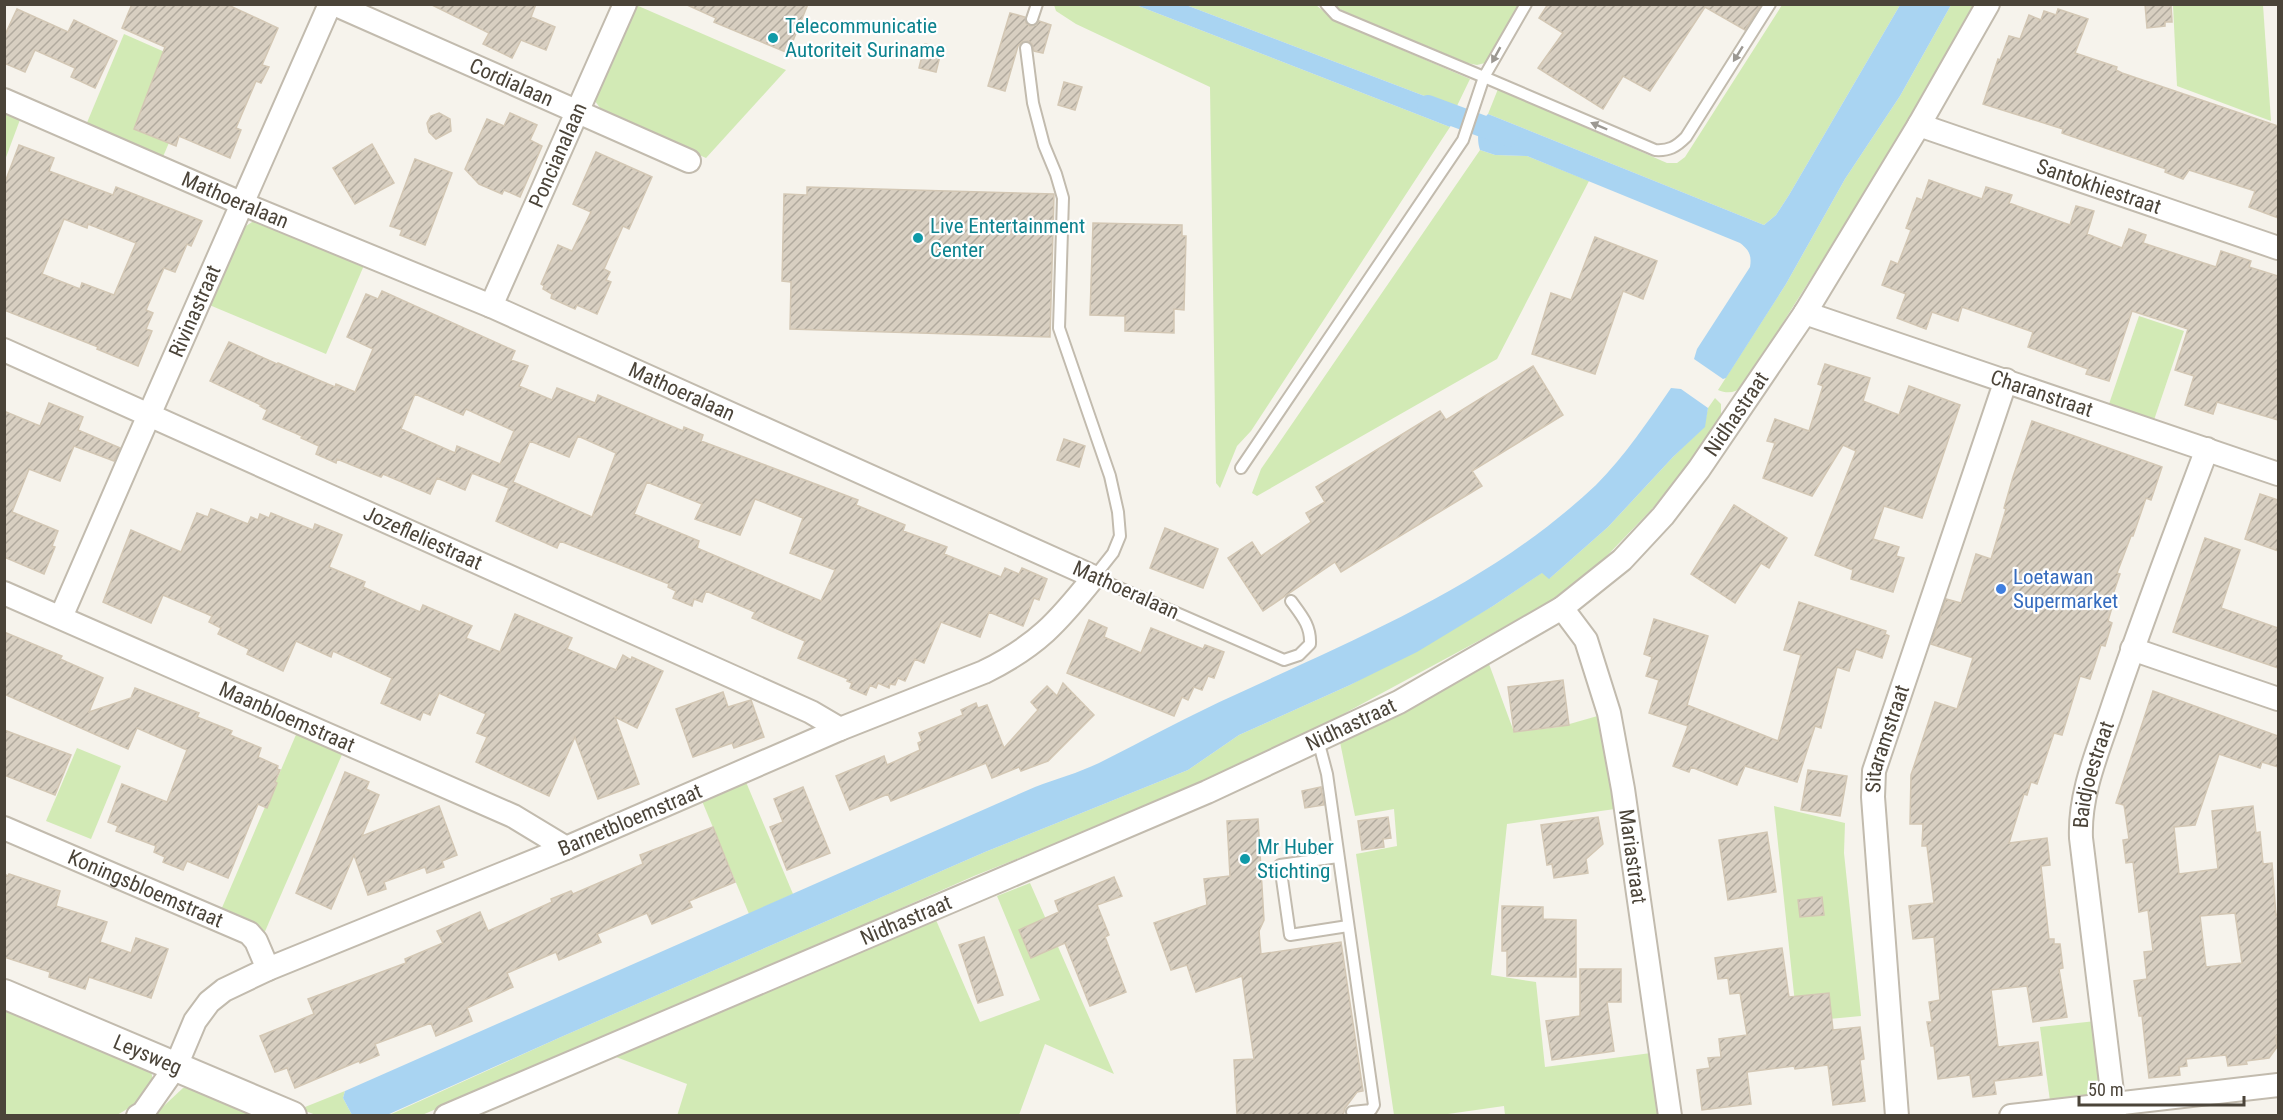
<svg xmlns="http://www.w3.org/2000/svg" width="2283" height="1120" font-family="'Roboto Condensed',sans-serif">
	<defs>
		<pattern id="building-hatch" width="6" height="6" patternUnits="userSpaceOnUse" patternTransform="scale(1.5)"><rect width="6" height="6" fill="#d8cfc1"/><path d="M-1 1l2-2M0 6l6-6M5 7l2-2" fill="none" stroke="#b1aa9e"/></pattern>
	</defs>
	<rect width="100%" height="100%" fill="#f6f3ec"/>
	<!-- grass -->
	<g fill="#d2eab5">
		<polygon points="636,5 786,70 706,158 603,112 595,101 596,93"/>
		<polygon points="1054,5 1136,5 1450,127 1251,431 1237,446 1220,488 1216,483 1210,87 1076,24 1056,11"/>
		<polygon points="1186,5 1316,5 1335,21 1470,79 1456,108"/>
		<polygon points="1332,5 1522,5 1485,63 1477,65 1467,63 1345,12"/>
		<polygon points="1782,5 1900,5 1789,195 1776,215 1764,225 1488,114 1498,89 1667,163 1677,163 1685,157"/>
		<path d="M1951 5H1978L1892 150 1743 386C1736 393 1727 394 1718 390L1786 284 1845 179 1900 96Z"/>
		<polygon points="2173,5 2263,5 2271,121 2177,86"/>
		<polygon points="124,34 201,68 162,159 86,125"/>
		<polygon points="5,110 21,117 5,160"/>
		<polygon points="1480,150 1495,155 1527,156 1589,181 1497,359 1257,496 1252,493 1261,469"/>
		<polygon points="255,220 365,263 326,354 207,304 240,230"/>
		<polygon points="2139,316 2184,331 2154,420 2109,404"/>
		<polygon points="1715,398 1721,404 1721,418 1699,451 1652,509 1599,564 1545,605 1297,739 1140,810 974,876 652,1018 422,1115 387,1116 561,1037 985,852 1188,770 1239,735 1350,685 1493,606 1543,572 1550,578 1608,527 1673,457 1704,427 1708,408"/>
		<polygon points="1489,664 1514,732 1559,727 1601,715 1615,809 1507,824 1491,975 1536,982 1545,1067 1651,1053 1661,1115 1505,1115 1504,1106 1441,1115 1394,1115 1356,854 1397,846 1394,809 1355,816 1340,742 1400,713"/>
		<polygon points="298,730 344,750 263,936 221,910"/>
		<polygon points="77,748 121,766 91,839 46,821"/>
		<polygon points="746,782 793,894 749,914 702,801"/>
		<polygon points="1774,806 1845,823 1844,853 1861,1016 1797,1022"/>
		<polygon points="1030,883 1114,1074 1045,1044 1019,1115 677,1116 687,1084 616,1057 936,920 980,1022 1040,1000 997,896"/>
		<polygon points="4,1004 148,1066 152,1075 152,1083 134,1105 117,1115 5,1115"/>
		<polygon points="2096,1021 2104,1092 2100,1095 2050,1101 2040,1027"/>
		<polygon points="193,1087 259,1116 153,1116 183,1088"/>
		<polygon points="345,1091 343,1098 352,1115 316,1115 300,1109"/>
	</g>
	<!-- water -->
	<g fill="#a9d4f2">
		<polygon points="1136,5 1186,5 1456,108 1458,112 1450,127"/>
		<path d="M1900 5H1951L1900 96 1845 179 1786 284 1726 378 1723 379 1694 359 1697 349 1750 267C1752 255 1749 250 1740 243L1527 156 1495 155 1480 150C1476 138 1478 123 1488 114L1764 225 1776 215 1789 195Z"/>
		<path d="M1671 388 1681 389 1708 408 1705 427 1673 457 1608 527 1549 579 1542 573 1493 606 1417 652 1350 685 1239 735 1188 770 985 852 561 1037 387 1115H352L343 1098 345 1091 1035 787C1056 779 1078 773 1099 763 1145 740 1190 715 1237 694 1364 635 1492 583 1596 485 1624 457 1649 420 1671 388Z"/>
	</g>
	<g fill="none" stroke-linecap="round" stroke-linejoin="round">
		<!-- canal -->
		<polyline stroke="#a9d4f2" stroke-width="22" points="1428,106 1509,136"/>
	</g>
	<!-- building -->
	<g fill="url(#building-hatch)" stroke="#d3c7b4" stroke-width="1.5" fill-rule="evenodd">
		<polygon points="132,4 226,4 278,28 262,65 269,67 261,83 256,81 236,128 241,130 230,158 179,136 176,146 134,129 165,47 122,28"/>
		<polygon points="430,4 536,4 531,17 555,27 546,50 521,40 512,58 483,44 489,33"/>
		<polygon points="685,4 808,4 788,53 714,22 716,18"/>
		<polygon points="1548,4 1761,4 1745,30 1705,7 1650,91 1623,76 1603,109 1538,68 1563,33 1539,18"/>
		<polygon points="2145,4 2171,4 2172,22 2165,22 2165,26 2147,28"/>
		<polygon points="17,9 68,32 74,20 117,41 95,88 71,77 75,68 35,50 25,72 4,63 4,37"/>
		<polygon points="2058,9 2088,19 2075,53 2117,67 2116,70 2122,73 2278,126 2278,218 2249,207 2255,191 2189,170 2183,179 2165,172 2166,169 2062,133 2063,129 1983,104 1998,59 2000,60 2009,36 2020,39 2029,15 2041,20 2044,11 2056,15"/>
		<polygon points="1010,13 1025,17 1026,23 1030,26 1036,25 1039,21 1051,25 1043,53 1034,51 1032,44 1028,41 1022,42 1018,46 1005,91 988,86"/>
		<polygon points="925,44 942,48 936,72 919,68"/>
		<polygon points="1064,82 1082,87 1075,110 1058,105"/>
		<polygon points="439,113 450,119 451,131 436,139 429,132 427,123 431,116"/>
		<polygon points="510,113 537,125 530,140 542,146 520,197 504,190 502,194 479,184 465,169 487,119 504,126"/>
		<polygon points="372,144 394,183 355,204 333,168"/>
		<path d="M19 145 54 158 49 171 113 195 116 187 202 221 191 246 187 244 175 272 164 268 146 310 153 313 146 329 152 331 138 366 97 349 98 347 4 310V185ZM64 219 87 228 88 224 136 243 114 295 82 283 80 289 42 274Z"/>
		<polygon points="596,152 652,177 629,229 623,226 604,269 610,272 606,280 611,282 597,314 577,305 575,309 551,298 552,294 543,289 544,286 541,284 558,245 572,251 591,212 573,204"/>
		<polygon points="415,159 452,173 425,245 400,235 402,230 390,226"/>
		<polygon points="1929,180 1982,199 1986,187 2012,195 2009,203 2070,225 2076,206 2094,211 2087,234 2122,248 2129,229 2146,235 2143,243 2216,267 2221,251 2251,261 2249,267 2278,276 2278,420 2217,402 2213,414 2185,405 2194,376 2175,370 2188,329 2132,311 2109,381 2086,374 2088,369 2028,347 2033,332 1962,307 1958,321 1932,312 1926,329 1897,318 1906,294 1882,285 1891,261 1898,264 1911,230 1906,228 1917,198 1922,200"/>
		<polygon points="807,187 1054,194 1050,337 790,329 791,282 782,281 784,194 807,195"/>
		<polygon points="1093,223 1182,225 1182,236 1186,236 1184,310 1174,309 1174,333 1125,331 1125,316 1090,315"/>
		<polygon points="1595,237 1657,261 1643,299 1623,291 1595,374 1532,354 1551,293 1571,300"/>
		<path d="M382 291 515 351 511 360 528 366 519 386 552 400 557 388 595 403 598 395 683 431 684 427 703 435 701 441 858 500 856 505 905 525 903 531 947 547 944 554 1001 577 1005 568 1019 574 1022 568 1047 579 1039 600 1034 598 1023 626 989 612 980 637 941 622 924 663 915 659 905 681 898 678 895 685 890 684 889 688 878 683 876 688 870 685 866 695 850 688 852 683 847 681 848 679 798 658 805 641 752 618 755 612 706 591 702 602 694 599 692 606 673 598 676 591 668 587 669 584 560 541 557 548 496 521 509 488 472 473 465 490 437 478 430 494 383 474 381 477 337 459 336 463 316 454 319 446 301 438 302 436 263 419 267 410 260 406 261 405 210 381 229 342 277 364 278 363 335 387 336 384 355 392 373 349 347 337 366 294 378 299ZM415 394 463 415 466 409 514 431 500 464 457 446 455 453 401 429ZM578 436 616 453 592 517 513 482 530 441 569 457ZM647 482 702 504 695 519 740 535 755 499 803 518 790 553 835 570 821 601 697 548 699 541 634 514Z"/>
		<polygon points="1825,364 1870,378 1863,401 1899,415 1909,386 1960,405 1922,518 1884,506 1873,539 1899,547 1896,556 1904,558 1893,592 1851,579 1853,570 1815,555 1856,451 1843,445 1812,496 1763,478 1775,443 1767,441 1775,419 1809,431 1823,386 1818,384"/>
		<polygon points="1533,366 1563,415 1472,471 1482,486 1341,572 1335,562 1263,611 1228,558 1252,542 1261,556 1311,522 1306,513 1325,502 1316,487 1440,411 1446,420"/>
		<polygon points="49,403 83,417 78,430 120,448 114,461 74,446 60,481 29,469 12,512 58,531 52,546 55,547 44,574 4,557 4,411 40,426"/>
		<polygon points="2032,421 2162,467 2151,500 2146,498 2133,536 2131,536 2117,573 2120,574 2110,603 2113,604 2108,621 2112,623 2105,646 2101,645 2090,679 2080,676 2062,735 2054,733 2037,784 2031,782 2027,795 2024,794 2009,843 2047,838 2050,865 2041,866 2049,939 2054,939 2054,944 2060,944 2063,968 2059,969 2067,1017 2033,1022 2027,986 1991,990 1998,1047 2038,1042 2042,1075 1994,1081 1996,1094 1973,1097 1970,1075 1938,1079 1934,1046 1931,1046 1927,1022 1932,1022 1929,1002 1940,1000 1934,937 1913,939 1909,906 1934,903 1927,846 1922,846 1923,824 1910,824 1911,775 1935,702 1957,709 1973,658 1931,644 1946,599 1961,603 1976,554 1991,559 2006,509 2004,508 2013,477"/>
		<polygon points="1064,439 1085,446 1079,467 1057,460"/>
		<polygon points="2260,494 2278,500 2278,551 2245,539"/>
		<polygon points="1734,505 1787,538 1769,568 1761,563 1735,603 1691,574"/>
		<polygon points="211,509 248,524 251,517 258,520 260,514 269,518 271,513 313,530 315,524 342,535 329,567 365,582 363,587 420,612 423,605 472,626 466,638 500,652 515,614 572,638 567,649 616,670 623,655 631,660 632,657 663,671 637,728 615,717 639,784 598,799 575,737 549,796 476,762 487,737 477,733 486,714 439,693 430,715 423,712 420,720 381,703 392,678 333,651 331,657 296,641 283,671 247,654 249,649 218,634 221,628 209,622 212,616 163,595 151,623 103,602 131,530 181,552 197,513 208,517"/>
		<polygon points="1165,528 1218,549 1203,588 1150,568"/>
		<polygon points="2205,538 2240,550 2221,608 2278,628 2278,668 2173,632"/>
		<polygon points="1799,602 1886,631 1885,634 1889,636 1882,658 1856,649 1849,671 1837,667 1821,728 1815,726 1797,782 1745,766 1737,785 1691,767 1689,772 1673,766 1688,726 1649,713 1659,680 1646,676 1652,657 1644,654 1654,619 1708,636 1687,705 1778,741 1801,655 1784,650"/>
		<polygon points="1089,620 1107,628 1104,637 1141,653 1151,628 1203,649 1205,645 1224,652 1214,678 1208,676 1202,690 1194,687 1188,700 1182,697 1174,716 1067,673"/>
		<polygon points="4,632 62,656 60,659 103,678 89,712 131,698 135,688 199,713 197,717 232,731 230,735 261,748 258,757 278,766 277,769 280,770 275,782 277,783 267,808 258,804 228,878 187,861 183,870 163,862 165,857 154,852 156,846 116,831 118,826 108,822 122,784 167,802 187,750 137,728 128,749 4,694"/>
		<polygon points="1563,680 1569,725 1514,732 1508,687"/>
		<polygon points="1063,683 1094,715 1048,761 1021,771 1019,767 992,778 986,763 891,801 888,794 850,810 836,776 884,756 887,765 920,750 918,743 922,741 919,733 963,715 961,710 976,703 978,708 987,705 1004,748 1038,710 1031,702 1047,686 1057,696"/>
		<path d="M2153 691 2278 736V767L2262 762 2260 768 2219 754 2195 825 2174 827 2179 874 2217 869H2218L2212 811 2253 806 2256 833 2260 832 2263 864 2272 863 2276 915 2278 914V1036H2276L2277 1047 2269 1058 2246 1061 2247 1064 2228 1066 2226 1055 2186 1059 2187 1066 2179 1067 2180 1075 2149 1078 2142 1016H2139L2134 981 2147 979 2144 952 2153 951 2148 910 2139 912 2133 862 2126 863 2123 840 2129 839 2124 805 2116 803ZM2235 913 2242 963 2206 967 2200 916Z"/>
		<polygon points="723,692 728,707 751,700 764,737 734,748 732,743 693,757 676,709"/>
		<polygon points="4,730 71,755 55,795 4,775"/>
		<polygon points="1808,770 1847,776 1840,816 1801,810"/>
		<polygon points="345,772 369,782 366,789 379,795 362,836 439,806 457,855 442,861 444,867 427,873 425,867 384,882 386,889 368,895 354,855 331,909 296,893"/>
		<polygon points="803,787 830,853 787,870 770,827 783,822 774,799"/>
		<polygon points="1321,787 1324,805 1305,808 1302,791"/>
		<polygon points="1388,817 1391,838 1383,839 1384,847 1362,850 1358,821"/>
		<polygon points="1598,817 1603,844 1586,859 1588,873 1554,878 1552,864 1547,865 1541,825"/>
		<polygon points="1258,819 1264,920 1259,931 1261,954 1341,942 1363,1091 1357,1092 1345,1108 1343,1116 1237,1115 1234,1060 1254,1059 1242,976 1196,992 1187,965 1171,970 1154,923 1207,905 1204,879 1230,876 1227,821"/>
		<polygon points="713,827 735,882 689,901 692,907 652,924 647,913 597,934 601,942 559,960 556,952 507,973 513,987 467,1008 472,1021 436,1036 431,1023 375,1044 379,1055 360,1063 359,1061 295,1088 287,1068 275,1072 260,1036 314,1014 308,999 406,963 405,959 443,943 437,931 480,912 488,931 552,902 551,899 571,891 573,894 643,864 640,855"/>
		<polygon points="1767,832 1776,892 1728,900 1719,840"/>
		<polygon points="4,874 8,876 9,874 60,891 56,906 107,922 100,942 131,953 136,938 168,949 151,998 89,977 85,989 49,977 50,972 4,957"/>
		<polygon points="1114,877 1122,896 1097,905 1109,935 1105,937 1126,992 1090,1006 1065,943 1031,958 1019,930 1059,912 1055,901"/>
		<polygon points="1822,897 1824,915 1800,917 1798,900"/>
		<polygon points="1502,906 1543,907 1543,919 1576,920 1576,977 1507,976 1507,951 1502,951"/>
		<polygon points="984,937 1003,995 978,1003 959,945"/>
		<polygon points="1782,948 1789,997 1829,993 1833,1030 1860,1027 1864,1059 1860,1060 1865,1101 1833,1105 1828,1065 1795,1069 1794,1066 1747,1072 1751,1104 1702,1110 1697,1070 1710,1068 1708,1058 1721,1057 1719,1039 1747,1035 1740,993 1730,994 1728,978 1718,979 1715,958"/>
		<polygon points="1580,969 1621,969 1621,1002 1607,1002 1614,1051 1552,1060 1546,1021 1580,1016"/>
	</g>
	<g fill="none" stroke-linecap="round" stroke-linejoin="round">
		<defs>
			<g id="service">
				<polyline points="1326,4 1336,15 1484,77 1526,4"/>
				<polyline points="1032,19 1037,4"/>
				<path d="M1026 48 1033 103 1044 145 1056 174 1063 198 1059 328 1110 476 1118 512 1120 536 1113 553 1094 577 1284 660 1299 655 1310 644C1311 626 1302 616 1291 601"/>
				<path d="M1241 468 1463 140 1484 77 1655 150C1669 151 1676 147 1686 137L1770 4"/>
				<polyline points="1318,740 1327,774 1374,1105 1371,1110 1352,1112"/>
				<polyline points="1338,857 1280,865 1290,935 1348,926"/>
			</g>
			<g id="minor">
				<path id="s1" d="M334 4 689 161"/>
				<path id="s2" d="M4 100 243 204 491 306 1094 577C1058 622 1037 646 984 672L840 729 566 848 268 969 224 990 209 1002 195 1021 176 1066 143 1113 138 1116"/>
				<path id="s3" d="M1919 125 2278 248"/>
				<path id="s4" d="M491 306 625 4"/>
				<path id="s5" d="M1805 313 2278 474"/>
				<path id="s6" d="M4 350 811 712 840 729"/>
				<path id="s7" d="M4 593 513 816 566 848"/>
				<path id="s8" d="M1562 608 1586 640 1609 713 1623 789 1670 1116"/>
				<path id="s9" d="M61 617C149 412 241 209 330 4"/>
				<polyline points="2132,649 2278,699"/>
				<path id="s10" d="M4 828 249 933 256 941 268 969"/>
				<path id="s11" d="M446 1116 1207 792 1399 702 1562 608 1622 560 1663 516 1699 469 1805 313 1919 125 1988 4"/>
				<path id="s12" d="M1897 1116 1873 797 1874 771 2006 380"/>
				<polyline points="2011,1116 2278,1085"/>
				<path id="s13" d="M2115 1116 2081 838C2079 792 2099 749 2113 706 2142 620 2175 534 2207 449"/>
			</g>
			<g id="tertiary">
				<path id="s14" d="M4 994 292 1116"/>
			</g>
		</defs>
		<!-- service casing -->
		<use href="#service" stroke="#c2bbae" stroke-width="14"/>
		<!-- minor casing -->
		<use href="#minor" stroke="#c2bbae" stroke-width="26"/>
		<!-- tertiary casing -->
		<use href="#tertiary" stroke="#c2bbae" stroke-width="32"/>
		<!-- service -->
		<use href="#service" stroke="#fff" stroke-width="10"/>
		<!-- minor -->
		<use href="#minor" stroke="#fff" stroke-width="22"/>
		<!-- tertiary -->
		<use href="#tertiary" stroke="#fff" stroke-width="28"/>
	</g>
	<!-- one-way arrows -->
	<defs><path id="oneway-solid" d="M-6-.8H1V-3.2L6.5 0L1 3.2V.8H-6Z" transform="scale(1.5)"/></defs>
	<g fill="#9c9892">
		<use href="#oneway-solid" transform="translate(1738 54) rotate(122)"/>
		<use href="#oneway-solid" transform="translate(1496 55) rotate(119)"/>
		<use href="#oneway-solid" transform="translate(1599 126) rotate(-157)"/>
	</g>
	<!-- markers -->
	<g fill="#0f9aa8" stroke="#fff" stroke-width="2">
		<circle cx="773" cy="38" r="6"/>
		<circle cx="918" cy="238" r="6"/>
		<circle cx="1245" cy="859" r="6"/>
	</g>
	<circle fill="#3f7fe0" stroke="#fff" stroke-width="2" cx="2001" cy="589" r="6"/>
	<g text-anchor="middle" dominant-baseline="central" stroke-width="4.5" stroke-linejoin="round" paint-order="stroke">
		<!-- culture labels -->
		<g font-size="21" fill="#0d838f" stroke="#fff" text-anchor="start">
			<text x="785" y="26">Telecommunicatie<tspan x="785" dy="24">Autoriteit Suriname</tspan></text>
			<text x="930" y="226">Live Entertainment<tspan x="930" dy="24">Center</tspan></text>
			<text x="1257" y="847">Mr Huber<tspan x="1257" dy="24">Stichting</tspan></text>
		</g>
		<!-- street labels -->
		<g font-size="21" fill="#4b4439" stroke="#fff">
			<text stroke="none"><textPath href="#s1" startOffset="194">Cordialaan</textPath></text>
			<text stroke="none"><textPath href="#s4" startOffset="165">Poncianalaan</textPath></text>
			<text stroke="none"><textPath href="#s3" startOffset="190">Santokhiestraat</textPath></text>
			<text stroke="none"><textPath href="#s2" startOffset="252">Mathoeralaan</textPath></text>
			<text stroke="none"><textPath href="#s9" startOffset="334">Rivinastraat</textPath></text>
			<text stroke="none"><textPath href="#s2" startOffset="738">Mathoeralaan</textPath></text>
			<text stroke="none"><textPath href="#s5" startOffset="250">Charanstraat</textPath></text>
			<text stroke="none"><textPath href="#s11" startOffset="1490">Nidhastraat</textPath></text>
			<text stroke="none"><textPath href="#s6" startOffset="459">Jozefleliestraat</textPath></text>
			<text transform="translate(1126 590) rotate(24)">Mathoeralaan</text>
			<text stroke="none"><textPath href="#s7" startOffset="309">Maanbloemstraat</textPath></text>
			<text stroke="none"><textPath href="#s11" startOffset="986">Nidhastraat</textPath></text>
			<text stroke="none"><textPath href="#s12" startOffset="380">Sitaramstraat</textPath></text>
			<text stroke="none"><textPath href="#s13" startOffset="345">Baidjoestraat</textPath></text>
			<text transform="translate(630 820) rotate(-23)">Barnetbloemstraat</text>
			<text stroke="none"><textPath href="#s8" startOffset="262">Mariastraat</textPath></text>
			<text stroke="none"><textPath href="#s10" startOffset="154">Koningsbloemstraat</textPath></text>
			<text stroke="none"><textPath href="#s11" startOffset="500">Nidhastraat</textPath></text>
			<text stroke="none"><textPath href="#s14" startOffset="156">Leysweg</textPath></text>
		</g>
		<!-- shop labels -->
		<g font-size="21" fill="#366cbe" stroke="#fff" text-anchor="start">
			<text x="2013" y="577">Loetawan<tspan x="2013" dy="24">Supermarket</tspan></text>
		</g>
	</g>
	<!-- border -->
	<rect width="2283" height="1120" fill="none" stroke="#4b4439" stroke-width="12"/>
	<!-- scale -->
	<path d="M2079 1096v9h165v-9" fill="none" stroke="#4b4439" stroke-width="3"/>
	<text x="2088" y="1096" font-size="18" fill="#4b4439" stroke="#ffffff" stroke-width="4.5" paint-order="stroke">50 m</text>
</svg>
